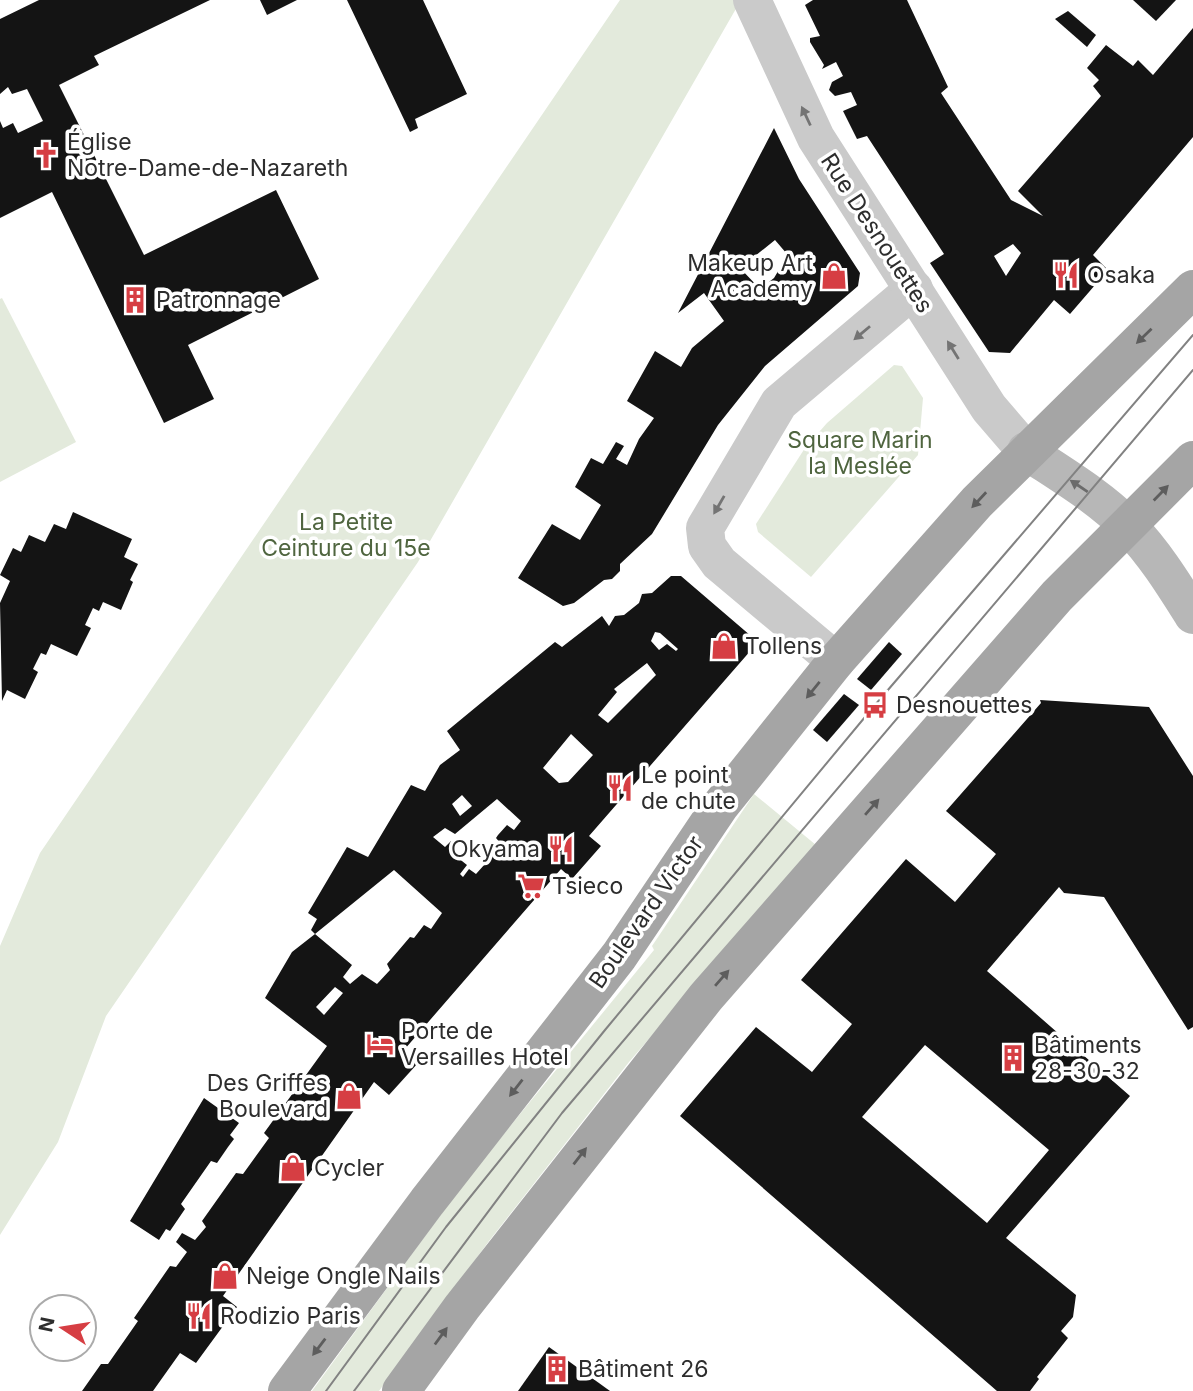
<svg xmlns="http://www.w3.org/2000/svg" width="1193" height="1391" font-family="Inter,sans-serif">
	<rect width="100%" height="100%" fill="#fff"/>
	<!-- green -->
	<g fill="#e3eadc">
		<polygon points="620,0 741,0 418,562 106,1016 58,1142 0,1235 0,946 40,853"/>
		<polygon points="2,298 76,442 0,482 0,299"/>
		<polygon points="894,365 902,366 923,398 918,455 811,577 758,532 756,524 805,448 827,423"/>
		<polygon points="754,794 816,845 629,1062 489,1241 379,1391 312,1391 463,1184 654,950 652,946"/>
	</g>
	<!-- building -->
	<g fill="#141414" fill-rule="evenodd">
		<polygon points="39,0 210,0 94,56 99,65 59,85 144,255 276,190 319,279 188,345 214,399 164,423 52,192 0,218 0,121 3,128 13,123 18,133 43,121 27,89 12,94 8,87 0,94 0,19"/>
		<polygon points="260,0 297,0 267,15"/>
		<polygon points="347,0 423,0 467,94 415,119 418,128 410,132"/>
		<path d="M813 0H907L948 87 941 93 1011 200 1043 216 1018 191 1101 96 1093 86 1099 80 1087 68 1106 45 1133 66 1138 60 1153 75 1193 28V137L1093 255 1108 270 1070 314 1054 300 1010 353 989 352 930 263 944 254 867 136 857 139 843 111 857 105 851 92 835 96 829 90 832 82 843 76 836 62 822 69 824 65 810 42V38L820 36 805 5ZM1013 244 1021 253 1006 276 994 256Z"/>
		<polygon points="1133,0 1176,0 1156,21"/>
		<polygon points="1068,11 1096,35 1087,47 1055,19"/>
		<path d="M774 128 799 179 860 273 858 286 765 366 718 425 652 534 620 564V571L612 579 604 580 574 603 563 606 518 578 552 524 580 540 601 505 575 487 591 458 603 464 616 442 624 446 616 459 627 465 639 439 654 418 627 401 655 351 681 367 692 348 724 321 704 293 678 313ZM775 240 793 261 780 268 774 278 760 289 740 268Z"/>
		<polygon points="73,512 132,539 124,557 138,564 130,580 133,582 121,610 103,602 99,611 93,608 85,625 91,628 77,656 51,644 46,655 41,653 33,669 38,672 25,699 7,690 2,701 0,603 10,581 0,575 13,548 21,552 29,535 45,542 54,524 66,529"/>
		<path d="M671 576H681L751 636 752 649 589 836 601 846 572 879 561 869 404 1050 418 1063 389 1095 374 1082 223 1296 237 1307 196 1363 180 1353 153 1391H82L101 1364H108L138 1321 134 1318 170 1266 176 1267 187 1252 176 1242 182 1233 195 1240 206 1227 202 1221 236 1173 243 1174 269 1138 264 1133 327 1046 265 998 292 952 315 934 352 965 343 977 350 984 362 974 377 984 390 970 387 964 410 937 414 938 424 925 431 929 442 913 394 870 315 934 311 930 317 919 308 913 347 847 368 857 411 785 425 791 440 765 460 750 447 731 555 642 562 647 602 616 609 626 615 616 624 615 639 603 642 594 652 593ZM655 632 660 633 678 649 676 651 667 644 659 650 651 641ZM647 663 656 675 608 723 598 715 617 692 614 689ZM571 734 593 755 568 782 559 783 543 768ZM462 795 472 806 460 816 452 804ZM497 799 521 821 514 830 507 825 498 835 496 838 502 845 476 874 469 869 463 877 460 874 467 865 452 853 457 846 451 841 445 847 433 837 445 828 455 834ZM335 987 343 993 324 1015 316 1007Z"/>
		<polygon points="889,642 902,654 871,690 857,679"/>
		<polygon points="844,694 859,705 827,742 813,730"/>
		<path d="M1040 700 1149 707 1193 776V1027L1188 1030 1104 897 1064 893 1059 887 987 971 1130 1096 1006 1238 1076 1295 1073 1317 1061 1331 1068 1338 1037 1377 1039 1379 1030 1391H997L680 1116 756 1027 812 1072 852 1024 801 980 906 859 955 902 996 854 946 811 1041 703ZM925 1045 1049 1150 987 1223 862 1117Z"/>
		<polygon points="204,1098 239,1123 230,1135 234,1139 228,1147 217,1163 211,1161 181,1204 185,1209 170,1231 166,1229 159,1240 130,1221"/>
		<polygon points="549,1347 610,1391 518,1391"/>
	</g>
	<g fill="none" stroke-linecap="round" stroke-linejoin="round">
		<!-- minor -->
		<polyline stroke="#cacaca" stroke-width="38" points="836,661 719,563 707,546 705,528 779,403 914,289"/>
		<!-- tertiary -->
		<polyline stroke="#cacaca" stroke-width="38" points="752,0 816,138 989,408 1026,451"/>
		<!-- secondary -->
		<path stroke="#b7b7b7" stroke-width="38" d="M1026 451C1062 475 1100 497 1130 528 1155 554 1174 585 1193 615"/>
		<!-- primary -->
		<g stroke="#a5a5a5" stroke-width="38">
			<polyline points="287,1391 427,1202 619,956 720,806 836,661 977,502 1193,289"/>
			<polyline points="401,1391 462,1307 706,997 1057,596 1193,460"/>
		</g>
		<!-- tram -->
		<g stroke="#828282" stroke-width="2">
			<polyline points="326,1391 446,1227 605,1030 875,705 1193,335"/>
			<polyline points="354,1391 562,1113 1193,370"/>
		</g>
	</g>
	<!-- one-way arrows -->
	<defs><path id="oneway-solid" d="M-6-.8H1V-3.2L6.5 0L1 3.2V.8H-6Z" transform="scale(1.75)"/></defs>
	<g fill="#747474">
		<use href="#oneway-solid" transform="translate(806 116) rotate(-115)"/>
		<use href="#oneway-solid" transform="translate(862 333) rotate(140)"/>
		<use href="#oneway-solid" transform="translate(953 350) rotate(-122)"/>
		<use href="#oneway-solid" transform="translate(719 505) rotate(120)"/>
	</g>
	<g fill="#5d5d5d">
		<use href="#oneway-solid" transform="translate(1144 336) rotate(136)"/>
		<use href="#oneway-solid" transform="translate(1161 493) rotate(-46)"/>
		<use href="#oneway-solid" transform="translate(979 500) rotate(133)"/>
		<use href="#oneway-solid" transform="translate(813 690) rotate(129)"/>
		<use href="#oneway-solid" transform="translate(872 807) rotate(-49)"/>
		<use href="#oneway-solid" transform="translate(722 978) rotate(-49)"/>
		<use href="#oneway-solid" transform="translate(516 1088) rotate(128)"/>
		<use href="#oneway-solid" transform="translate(580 1156) rotate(-52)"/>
		<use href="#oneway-solid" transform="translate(441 1336) rotate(-54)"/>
		<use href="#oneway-solid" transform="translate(319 1347) rotate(127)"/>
	</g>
	<use fill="#6b6b6b" href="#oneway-solid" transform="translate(1079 486) rotate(-146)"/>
	<!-- icons -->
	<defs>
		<symbol id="church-bare" viewBox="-9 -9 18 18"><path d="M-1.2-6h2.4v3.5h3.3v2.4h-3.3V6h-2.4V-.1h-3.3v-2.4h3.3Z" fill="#d63e43" stroke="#fff" stroke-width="2.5" paint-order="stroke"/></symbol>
		<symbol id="restaurant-bare" viewBox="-9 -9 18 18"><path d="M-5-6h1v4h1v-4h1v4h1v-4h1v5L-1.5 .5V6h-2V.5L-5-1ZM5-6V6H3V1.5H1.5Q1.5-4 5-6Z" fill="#d63e43" stroke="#fff" stroke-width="2.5" paint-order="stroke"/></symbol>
		<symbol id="shop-bare" viewBox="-9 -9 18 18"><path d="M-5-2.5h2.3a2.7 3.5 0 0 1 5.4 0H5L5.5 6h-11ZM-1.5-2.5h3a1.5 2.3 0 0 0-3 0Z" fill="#d63e43" stroke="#fff" stroke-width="2.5" paint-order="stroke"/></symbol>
		<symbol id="building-bare" viewBox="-9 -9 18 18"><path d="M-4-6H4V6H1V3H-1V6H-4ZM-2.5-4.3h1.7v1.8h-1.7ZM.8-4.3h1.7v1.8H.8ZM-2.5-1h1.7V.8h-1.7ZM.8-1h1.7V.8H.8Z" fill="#d63e43" stroke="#fff" stroke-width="2.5" paint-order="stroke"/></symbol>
		<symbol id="bus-bare" viewBox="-9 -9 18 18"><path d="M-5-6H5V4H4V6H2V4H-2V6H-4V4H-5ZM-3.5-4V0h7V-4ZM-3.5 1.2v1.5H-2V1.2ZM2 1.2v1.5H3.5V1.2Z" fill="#d63e43" stroke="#fff" stroke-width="2.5" paint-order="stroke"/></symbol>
		<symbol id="supermarket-bare" viewBox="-9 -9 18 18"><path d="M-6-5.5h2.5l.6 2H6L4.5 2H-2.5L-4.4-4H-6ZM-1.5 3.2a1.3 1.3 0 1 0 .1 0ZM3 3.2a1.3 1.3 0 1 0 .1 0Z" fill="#d63e43" stroke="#fff" stroke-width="2.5" paint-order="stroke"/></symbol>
		<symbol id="hotel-bare" viewBox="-9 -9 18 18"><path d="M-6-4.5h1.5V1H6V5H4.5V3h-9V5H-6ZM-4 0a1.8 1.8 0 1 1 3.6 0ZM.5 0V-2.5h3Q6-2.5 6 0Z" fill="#d63e43" stroke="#fff" stroke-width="2.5" paint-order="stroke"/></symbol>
	</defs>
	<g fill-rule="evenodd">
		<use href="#church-bare" x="27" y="136" width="38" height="38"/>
		<use href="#restaurant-bare" x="1047" y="256" width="38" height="38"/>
		<use href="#shop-bare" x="815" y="257" width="38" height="38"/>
		<use href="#building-bare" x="116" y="281" width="38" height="38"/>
		<use href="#shop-bare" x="705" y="627" width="38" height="38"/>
		<use href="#bus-bare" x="856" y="686" width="38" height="38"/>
		<use href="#restaurant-bare" x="601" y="769" width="38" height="38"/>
		<use href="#restaurant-bare" x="542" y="830" width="38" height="38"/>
		<use href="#supermarket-bare" x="512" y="867" width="38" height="38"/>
		<use href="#hotel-bare" x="361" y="1025" width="38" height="38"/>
		<use href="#building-bare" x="994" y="1039" width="38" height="38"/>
		<use href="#shop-bare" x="330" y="1077" width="38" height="38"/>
		<use href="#shop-bare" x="274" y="1149" width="38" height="38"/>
		<use href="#shop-bare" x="206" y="1257" width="38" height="38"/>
		<use href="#restaurant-bare" x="180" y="1297" width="38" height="38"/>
		<use href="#building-bare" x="538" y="1350" width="38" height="38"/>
	</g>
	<g text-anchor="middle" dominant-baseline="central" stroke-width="7" stroke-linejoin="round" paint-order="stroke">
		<!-- poi labels -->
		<g font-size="23" fill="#2d2d2d" stroke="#fff" text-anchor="start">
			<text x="67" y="142">Église<tspan x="67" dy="26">Notre-Dame-de-Nazareth</tspan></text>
			<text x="813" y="263" text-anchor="end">Makeup Art<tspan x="813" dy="26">Academy</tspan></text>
			<text x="1087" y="275">Osaka</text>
			<text x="156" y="300">Patronnage</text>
			<text x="745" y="646">Tollens</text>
			<text x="896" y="705">Desnouettes</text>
			<text x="641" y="775">Le point<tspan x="641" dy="26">de chute</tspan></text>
			<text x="540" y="849" text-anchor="end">Okyama</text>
			<text x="552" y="886">Tsieco</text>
			<text x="401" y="1031">Porte de<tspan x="401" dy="26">Versailles Hotel</tspan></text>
			<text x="1034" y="1045">Bâtiments<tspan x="1034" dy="26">28-30-32</tspan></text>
			<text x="328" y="1083" text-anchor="end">Des Griffes<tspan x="328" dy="26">Boulevard</tspan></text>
			<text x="314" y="1168">Cycler</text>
			<text x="246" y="1276">Neige Ongle Nails</text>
			<text x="220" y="1316">Rodizio Paris</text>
			<text x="578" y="1369">Bâtiment 26</text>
		</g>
		<!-- street labels -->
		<g font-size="23" fill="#2d2d2d" stroke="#fff">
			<text transform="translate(877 233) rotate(57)">Rue Desnouettes</text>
			<text transform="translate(646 912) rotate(-55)">Boulevard Victor</text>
		</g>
		<!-- park labels -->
		<g font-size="23" fill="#4f653f" stroke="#fff">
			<text x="860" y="440">Square Marin<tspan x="860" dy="26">la Meslée</tspan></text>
			<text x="346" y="522">La Petite<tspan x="346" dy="26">Ceinture du 15e</tspan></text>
		</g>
	</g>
	<!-- north arrow -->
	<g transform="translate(63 1328) rotate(282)"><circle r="33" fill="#ffffff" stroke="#ababab" stroke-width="2"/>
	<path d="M0-5L12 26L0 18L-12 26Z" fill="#d63e43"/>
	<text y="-10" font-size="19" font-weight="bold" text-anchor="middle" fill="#2d2d2d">N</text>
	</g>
</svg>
